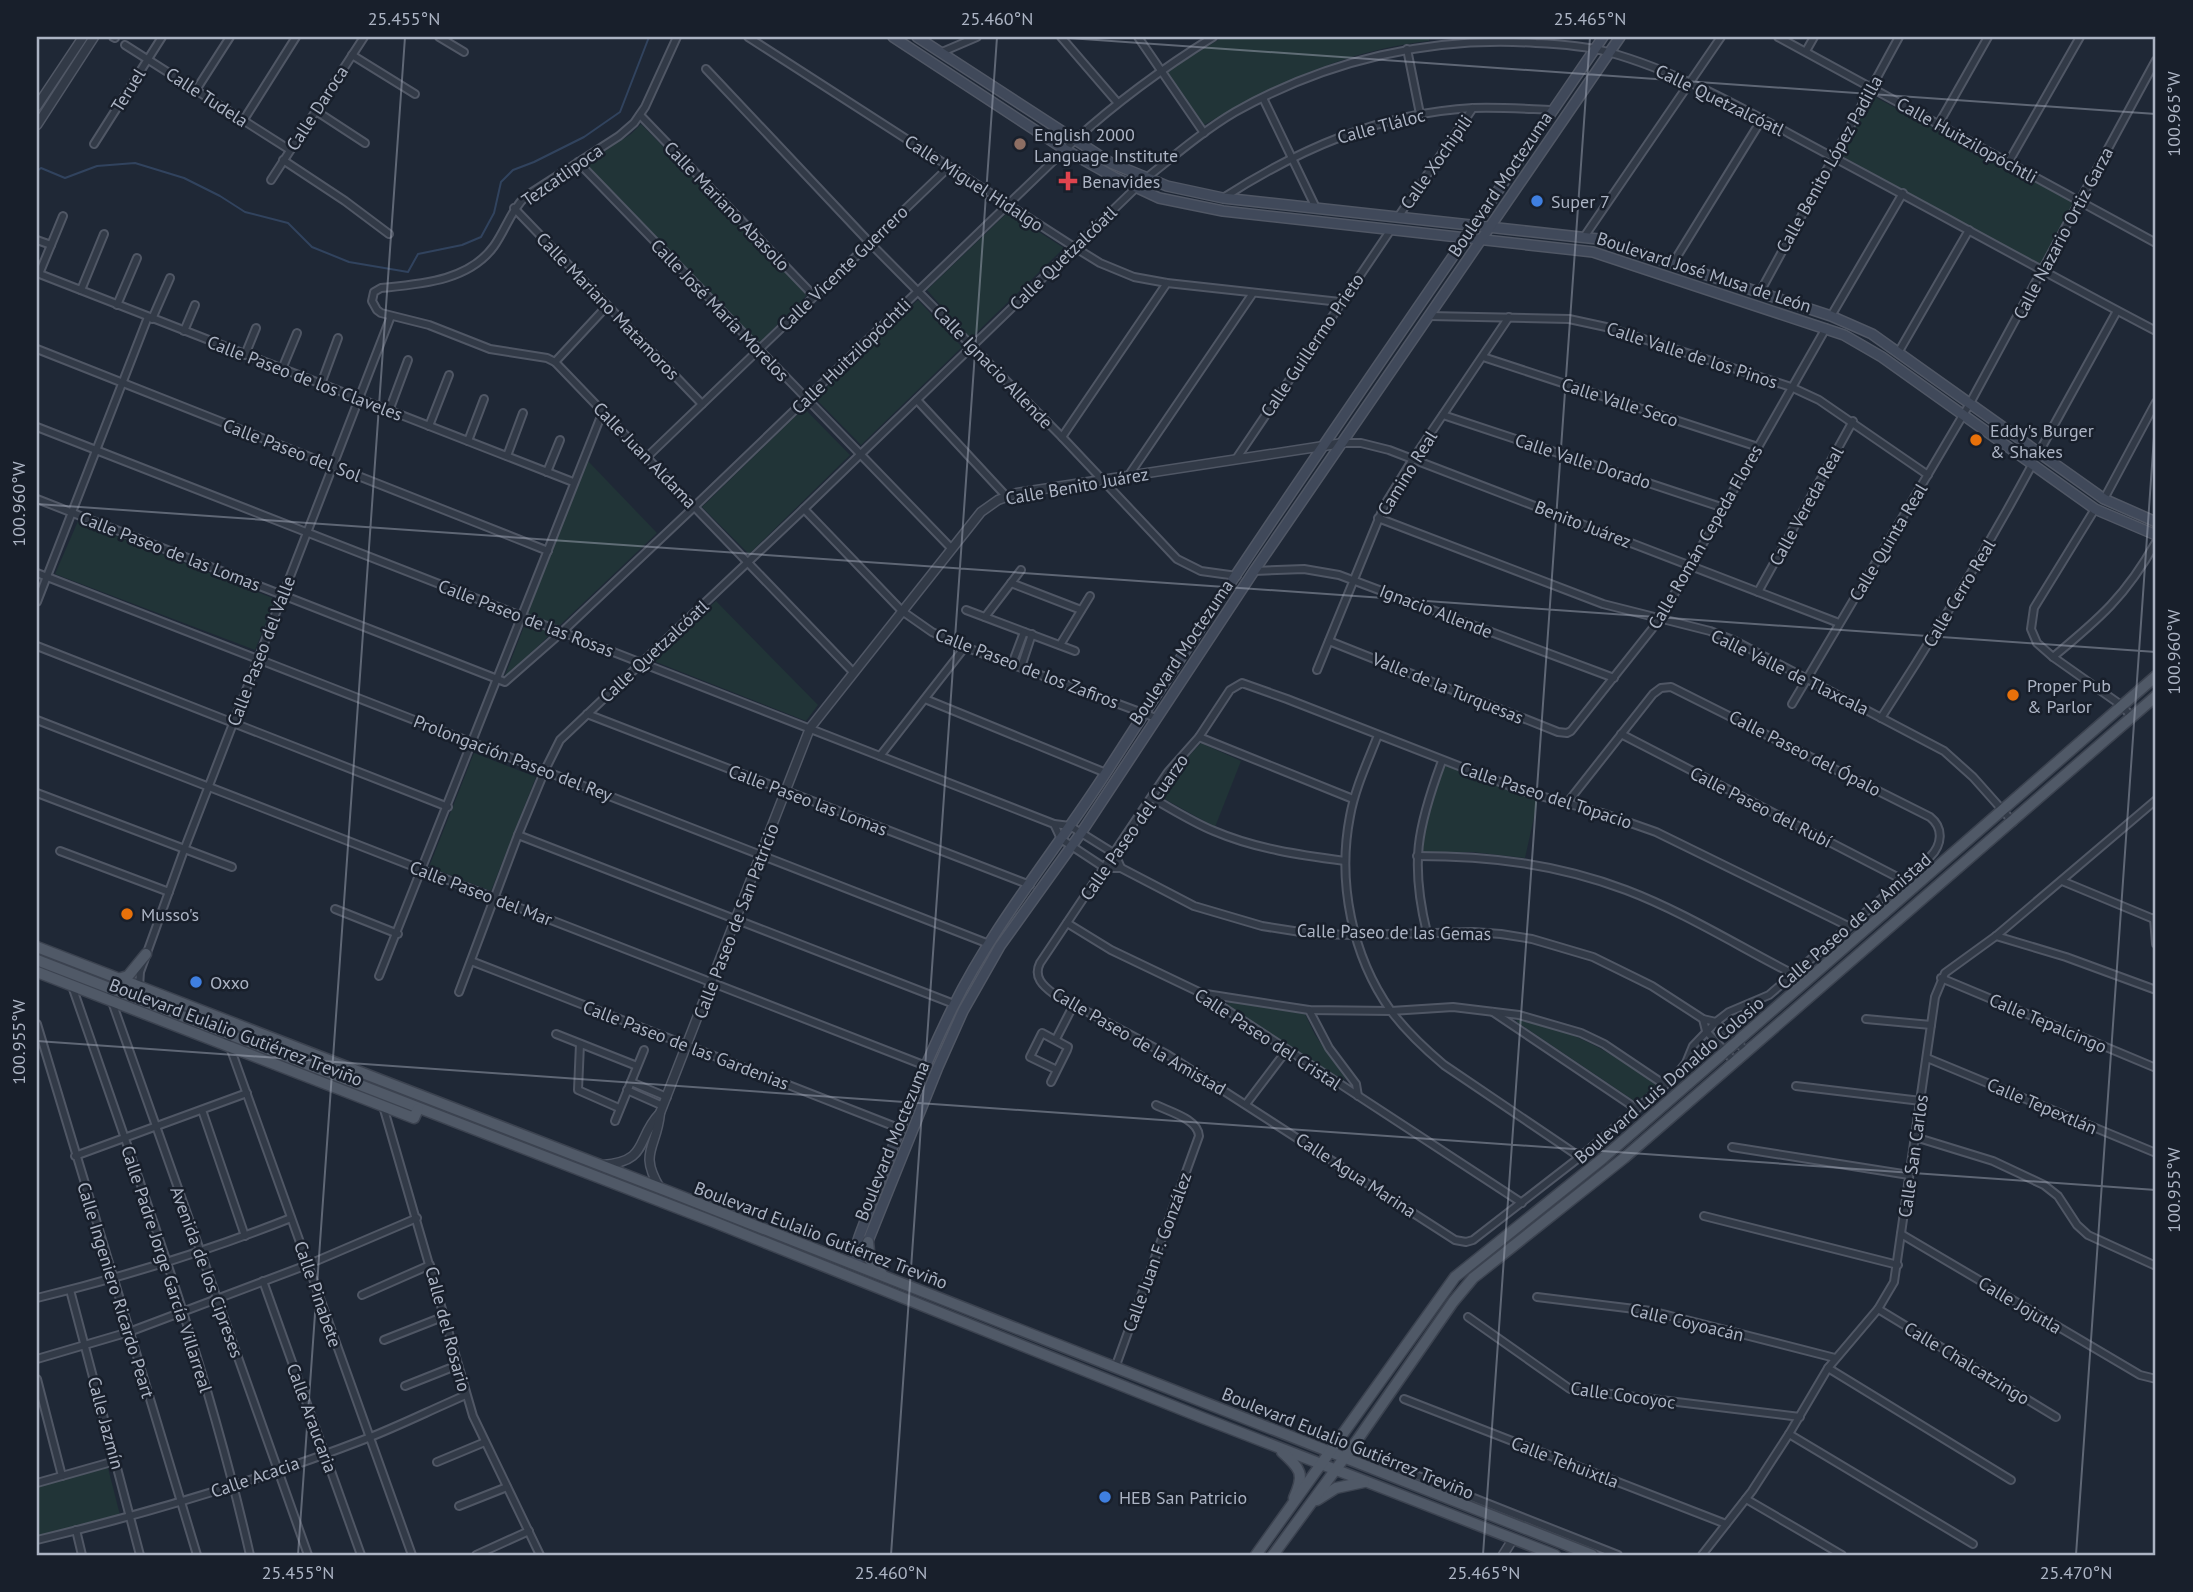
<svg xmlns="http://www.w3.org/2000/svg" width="2193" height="1592" font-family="'PT Sans',sans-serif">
	<rect width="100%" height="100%" fill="#1f2836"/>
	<!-- park -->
	<g fill="#213437">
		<path d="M1223 37H1429V41C1347 50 1275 84 1204 125L1167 71Z"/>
		<polygon points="1871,95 2075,203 2041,266 1838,154"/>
		<polygon points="641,124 808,294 759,343 585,164 631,134"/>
		<polygon points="1008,212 1064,248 970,339 927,290"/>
		<polygon points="918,300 962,347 861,445 815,398"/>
		<polygon points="804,408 850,455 749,554 702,507"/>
		<polygon points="587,460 657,533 558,627 527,614"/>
		<polygon points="78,521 275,599 255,650 55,574"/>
		<polygon points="716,601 818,705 806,721 651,660"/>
		<polygon points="525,624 552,633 504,678"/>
		<polygon points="1201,743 1241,761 1215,827 1161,797 1160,794 1177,769"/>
		<polygon points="474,753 536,777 491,891 429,867"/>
		<polygon points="1445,765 1538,799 1525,858 1472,852 1424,853 1421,851 1424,824"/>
		<polygon points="1230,1002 1305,1014 1315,1035 1345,1078 1343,1081 1227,1005"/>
		<path d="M1517 1017C1563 1026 1608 1051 1646 1076L1654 1081 1655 1086 1636 1102 1517 1022Z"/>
		<polygon points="108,1468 120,1515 37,1536 37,1486"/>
	</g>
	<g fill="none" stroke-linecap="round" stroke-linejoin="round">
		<!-- stream -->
		<polyline stroke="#31435e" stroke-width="2" points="37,171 41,168 65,178 97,166 135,163 184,178 220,196 245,212 288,223 312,247 349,262 408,272 418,254 462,245 481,237 494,213 501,182 513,170 534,162 584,137 620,112 649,37"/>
		<defs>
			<g id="minor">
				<polyline points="113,37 115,38"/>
				<polyline points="439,37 464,52"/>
				<path d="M677 37 645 107 634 123 619 136 526 196C511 210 506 229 494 246 469 281 421 284 381 288L374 292 372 301 377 310 381 313 429 325 490 349 547 358 555 362 853 672"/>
				<polyline points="748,37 1074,247 1100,263 1134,277 1167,283 1340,302"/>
				<polyline points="1061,37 1117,102"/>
				<polyline points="1138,37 1204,133"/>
				<polyline points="1778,37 2156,243"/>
				<polyline points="125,45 290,150"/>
				<polyline points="1407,49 1420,114"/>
				<polyline points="1806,51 1814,37"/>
				<polyline points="942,52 977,37"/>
				<polyline points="352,55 415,94"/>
				<polyline points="706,69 870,243 1062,437 1177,559 1201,571 1237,576"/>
				<polyline points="196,90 230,37"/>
				<polyline points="1263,98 1316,208"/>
				<polyline points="316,111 365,143"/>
				<polyline points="640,115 814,296"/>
				<polyline points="243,121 296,37"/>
				<polyline points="1938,125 1988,37"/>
				<polyline points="94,144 162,37"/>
				<polyline points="283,160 345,201 389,234"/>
				<polyline points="578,162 951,548"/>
				<polyline points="2008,163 2080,37"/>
				<polyline points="271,180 364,37"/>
				<path d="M1223 198C1299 149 1381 113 1473 108 1500 107 1527 109 1554 110"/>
				<polyline points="514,208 702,404"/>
				<polyline points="1398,217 1473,108"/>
				<polyline points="1584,237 1721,37"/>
				<polyline points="37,240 51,245"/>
				<polyline points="1673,263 1762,119"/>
				<polyline points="37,273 573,482"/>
				<polyline points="39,274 63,216"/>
				<polyline points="81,290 104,234"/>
				<polyline points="1760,292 1899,37"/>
				<polyline points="117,305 137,258"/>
				<polyline points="1429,316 1569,319 1606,327 1690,354 1791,387 1819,400 1928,475"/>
				<polyline points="1831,316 1903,193"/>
				<polyline points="152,319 170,278"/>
				<polyline points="184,331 195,305"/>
				<polyline points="37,349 548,551"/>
				<polyline points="1898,353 1969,230"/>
				<polyline points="245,355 256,328"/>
				<polyline points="1483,357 1758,447"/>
				<polyline points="555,362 607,306"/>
				<polyline points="282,369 297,333"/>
				<polyline points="321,384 338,338"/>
				<polyline points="917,400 1006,496"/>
				<polyline points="389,411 408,360"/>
				<polyline points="1443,415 1724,508"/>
				<polyline points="429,426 449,375"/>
				<polyline points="37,427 1054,824 1070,826 1115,854 1121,868"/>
				<polyline points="1062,437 1167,283"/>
				<polyline points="468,441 484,399"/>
				<polyline points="1343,443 1361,443 1389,450 1839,623"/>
				<polyline points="2038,454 2117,311"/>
				<polyline points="507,456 523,413"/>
				<polyline points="647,457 949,167"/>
				<polyline points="1236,459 1390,231"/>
				<polyline points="547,472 560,440"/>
				<polyline points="1129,475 1253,293"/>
				<path d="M37 499 505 682 562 632 694 507 1075 140C1118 101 1163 68 1213 37"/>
				<polyline points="2104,499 2156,402"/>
				<polyline points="804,509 902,611 932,632 965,647 1156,718"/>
				<polyline points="2095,509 2034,608 2031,629 2037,643 2053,657 2121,705 2132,717"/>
				<polyline points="1378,518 1603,604 1710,631 1735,641 1944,751 1973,777 2013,822"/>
				<polyline points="1254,571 1304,569 1339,575 1614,678"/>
				<polyline points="37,573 989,944"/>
				<polyline points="1011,583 1081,610"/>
				<polyline points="1758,592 1853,421"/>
				<polyline points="37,602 148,317"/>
				<polyline points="966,610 1075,651"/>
				<polyline points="985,617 1021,570"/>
				<polyline points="1329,641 1558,732 1567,733 1571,731 1660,619 1826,328"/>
				<polyline points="1060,645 1090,596"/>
				<polyline points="37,646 448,807"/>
				<path d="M2053 657C2099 619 2126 596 2156 542"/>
				<polyline points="1012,664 1024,632"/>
				<polyline points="1021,667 1032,634"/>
				<polyline points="1317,670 1384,506 1413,459 1509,317"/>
				<polyline points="925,699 1106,773"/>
				<polyline points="1792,704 1969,405 2156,60"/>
				<polyline points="587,714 1030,885"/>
				<path d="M1881 718C1935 635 1985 552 2032 465"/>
				<polyline points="37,720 926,1066"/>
				<polyline points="1621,734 1901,879"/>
				<path d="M1378 735C1368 761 1355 788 1350 816 1337 882 1352 956 1391 1011 1406 1031 1425 1049 1444 1065L1580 1157"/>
				<polyline points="1199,737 1353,799"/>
				<polyline points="880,756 965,647"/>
				<polyline points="37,793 232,867"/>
				<path d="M1152 798C1172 809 1192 822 1214 831 1256 849 1300 855 1345 861"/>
				<path d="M1567 803 1653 694 1661 688 1671 687 1930 817C1944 828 1942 845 1930 857L1769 995 1729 1012 1716 1022 1693 1046 1686 1063 1676 1075 1580 1157 1473 1240 1466 1242 1455 1240 1168 1055 1054 994C1043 986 1033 977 1040 963L1168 772 1199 737 1230 690 1242 683 1287 699 1523 791 1602 813 1656 832 1848 926"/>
				<polyline points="1054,824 1061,839 1105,868 1121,868 1194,906 1262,926 1313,934 1355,935 1473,932 1501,934 1532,939 1593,957 1652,986 1703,1019 1716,1022 1746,1051"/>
				<polyline points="518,835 954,1004"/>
				<polyline points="60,851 169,892"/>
				<path d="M1417 856C1490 856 1557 864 1626 890 1684 912 1738 946 1793 974"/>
				<polyline points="2062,881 2156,920"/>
				<polyline points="335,909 398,934"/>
				<polyline points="2154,918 2156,944"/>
				<polyline points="1067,923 1111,950 1201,993 1522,1203"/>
				<path d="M1427 933C1410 863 1417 828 1442 761"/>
				<polyline points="1996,936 2066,957 2156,990"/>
				<polyline points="471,961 901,1129"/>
				<polyline points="379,976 603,411"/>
				<polyline points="1941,978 2156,1068"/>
				<path d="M72 986C137 1174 206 1361 250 1555"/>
				<polyline points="139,987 140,972 184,850 391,316"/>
				<polyline points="110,988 111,999 308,1555"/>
				<path d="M459 992 518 835 545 770 560 740 804 509 1145 179C1174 156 1203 131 1235 112 1327 60 1431 36 1536 43 1560 44 1585 46 1608 52 1687 74 1759 118 1831 156 1940 214 2047 274 2156 331"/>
				<polyline points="1206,994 1309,1010 1391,1011 1453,1007 1519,1015 1581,1033 1604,1044 1665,1085"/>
				<polyline points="1309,1010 1329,1048 1356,1084 1358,1096"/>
				<polyline points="1493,1012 1637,1109"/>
				<polyline points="1703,1019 1706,1031 1734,1061"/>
				<polyline points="1866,1019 1931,1025"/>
				<polyline points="37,1024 197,1555"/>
				<polyline points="225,1033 412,1555"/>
				<polyline points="556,1034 637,1066"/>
				<polyline points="1056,1039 1073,1006"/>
				<polyline points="580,1044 578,1090 619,1108"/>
				<polyline points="1927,1058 2156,1153"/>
				<polyline points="631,1082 667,1097"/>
				<polyline points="1051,1082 1067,1050 1068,1047 1042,1033 1030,1057 1057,1070"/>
				<polyline points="1796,1086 1921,1101"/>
				<polyline points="627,1090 663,1106"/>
				<polyline points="1246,1104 1287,1050"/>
				<polyline points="383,1106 473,1416 540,1555"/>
				<polyline points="202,1110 245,1236"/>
				<polyline points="615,1121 644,1050"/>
				<polyline points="1915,1137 1993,1161 2044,1185 2058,1196 2077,1225 2088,1235 2156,1266"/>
				<polyline points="1732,1147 1909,1175"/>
				<polyline points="75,1156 247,1093"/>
				<polyline points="1704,1216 1898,1265"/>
				<polyline points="1901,1234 2140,1375 2156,1379"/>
				<polyline points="263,1281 361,1555"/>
				<polyline points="70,1290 140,1555"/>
				<polyline points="362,1295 430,1265"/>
				<polyline points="1537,1297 1651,1311 1835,1358"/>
				<path d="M37 1298C123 1277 208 1251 291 1218"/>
				<polyline points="1878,1309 2056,1417"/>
				<polyline points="1468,1317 1570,1389 1800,1417"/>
				<polyline points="384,1340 445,1316"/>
				<polyline points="37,1359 129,1332 307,1265 417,1218"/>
				<path d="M1115 1368 1199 1136C1198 1119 1170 1112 1156 1105"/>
				<polyline points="1828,1368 2011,1480"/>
				<polyline points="37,1379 62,1476"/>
				<polyline points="405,1386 458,1365"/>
				<polyline points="1404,1399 1726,1524"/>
				<polyline points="1789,1434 1973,1544"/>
				<polyline points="1375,1459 1618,1555"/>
				<polyline points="437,1462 485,1442"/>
				<polyline points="37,1483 115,1461"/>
				<polyline points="1746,1499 1842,1555"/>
				<polyline points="459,1506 507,1487"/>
				<polyline points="76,1530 82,1555"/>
				<path d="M37 1540C149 1513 260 1480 368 1438 401 1425 433 1409 466 1395"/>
				<polyline points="476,1555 529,1531"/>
				<polyline points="1702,1555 1752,1491 1789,1434 1828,1368 1878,1309 1894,1282 1935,997 1945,973 1996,936 2156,800"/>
			</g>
			<g id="tertiary">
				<polyline points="37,106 83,37"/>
				<polyline points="37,125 94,37"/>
				<path d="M603 1165C650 1161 635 1139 660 1113"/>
				<path d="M660 1188C638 1152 657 1148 660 1113L810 728 981 512 998 500 1017 493 1343 443"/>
				<polyline points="1503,1555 1513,1539"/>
			</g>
			<g id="secondary">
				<polyline points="893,37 1064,149 1114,177 1159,198 1223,211 1593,252 1844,335 1882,357 2095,509 2156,535"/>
				<polyline points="917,37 1111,163 1167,186 1223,198 1598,239 1831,316 1872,334 2104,499 2156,522"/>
				<polyline points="854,1264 862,1256 938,1067 963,1011 1000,946 1081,833 1254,571 1620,37"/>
				<path d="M854 1264V1253L859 1237C888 1160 916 1081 953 1007 995 922 1058 848 1109 768 1268 521 1438 280 1603 37"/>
			</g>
			<g id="primary">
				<polyline points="37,947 670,1192 1592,1555"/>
				<polyline points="37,960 714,1222 1203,1418 1555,1555"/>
				<polyline points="37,972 414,1118 418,1109"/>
				<polyline points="118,979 128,976 146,954"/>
				<polyline points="868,1242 870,1260 882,1274"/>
				<path d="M1282 1452C1301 1469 1305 1474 1294 1498"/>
				<polyline points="1317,1500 1336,1488 1364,1482"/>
				<polyline points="1256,1555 1455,1277 1602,1159 2156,676"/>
				<polyline points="1273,1555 1358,1439 1453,1302 1473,1278 1624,1158 2156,696"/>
			</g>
		</defs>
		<!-- minor casing -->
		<use href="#minor" stroke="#505765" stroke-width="10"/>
		<!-- tertiary casing -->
		<use href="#tertiary" stroke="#505765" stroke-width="11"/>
		<!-- secondary casing -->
		<use href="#secondary" stroke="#505765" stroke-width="12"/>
		<!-- primary casing -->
		<use href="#primary" stroke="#3c4350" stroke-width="13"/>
		<!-- minor -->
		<use href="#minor" stroke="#323a47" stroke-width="6"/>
		<!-- tertiary -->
		<use href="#tertiary" stroke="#323a47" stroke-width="8"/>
		<!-- secondary -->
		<use href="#secondary" stroke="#40495a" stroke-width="9"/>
		<!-- primary -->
		<use href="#primary" stroke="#505967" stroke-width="10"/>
	</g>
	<!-- ticks -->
	<path fill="none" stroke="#acb4c4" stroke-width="2" stroke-opacity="0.45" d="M1054 37 2156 114M37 504 2156 652M37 1041 2156 1190M298 1555 405 37M891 1555 997 37M1483 1555 1590 37M2076 1555 2156 408"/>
	<!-- markers -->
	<circle fill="#8d6e63" stroke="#181f2b" stroke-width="2.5" cx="1020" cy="144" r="7"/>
	<path fill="#e0444e" stroke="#181f2b" stroke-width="2.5" d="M1064.5 170.5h7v7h7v7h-7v7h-7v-7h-7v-7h7z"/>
	<g fill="#3f7fe0" stroke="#181f2b" stroke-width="2.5">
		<circle cx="1537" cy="201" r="7"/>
		<circle cx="196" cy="982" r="7"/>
		<circle cx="1105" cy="1497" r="7"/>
	</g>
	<g fill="#e8710a" stroke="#181f2b" stroke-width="2.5">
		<circle cx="1976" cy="440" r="7"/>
		<circle cx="2013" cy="695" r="7"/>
		<circle cx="127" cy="914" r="7"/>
	</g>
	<g text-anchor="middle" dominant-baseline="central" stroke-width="5" stroke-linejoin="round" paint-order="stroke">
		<!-- street labels -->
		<g font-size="18" fill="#acb4c4" stroke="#181f2b">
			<text transform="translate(128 90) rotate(-58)">Teruel</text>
			<text transform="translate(207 97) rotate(33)">Calle Tudela</text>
			<text transform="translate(1720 100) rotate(26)">Calle Quetzalcóatl</text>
			<text transform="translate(317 108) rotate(-57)">Calle Daroca</text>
			<text transform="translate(1381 126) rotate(-15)">Calle Tláloc</text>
			<text transform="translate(1967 140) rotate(29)">Calle Huitzilopóchtli</text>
			<text transform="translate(1436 162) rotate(-55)">Calle Xochipili</text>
			<text transform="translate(1829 164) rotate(-61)">Calle Benito López Padilla</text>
			<text transform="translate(562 175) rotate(-35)">Tezcatlipoca</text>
			<text transform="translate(974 183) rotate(33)">Calle Miguel Hidalgo</text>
			<text transform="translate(1500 184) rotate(-56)">Boulevard Moctezuma</text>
			<text transform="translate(727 206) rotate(46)">Calle Mariano Abasolo</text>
			<text transform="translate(2063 233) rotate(-62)">Calle Nazario Ortiz Garza</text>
			<text transform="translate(1063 258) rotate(-44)">Calle Quetzalcóatl</text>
			<text transform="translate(843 268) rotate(-44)">Calle Vicente Guerrero</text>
			<text transform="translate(1704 272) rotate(18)">Boulevard José Musa de León</text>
			<text transform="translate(608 306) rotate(46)">Calle Mariano Matamoros</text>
			<text transform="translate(720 310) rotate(46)">Calle José María Morelos</text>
			<text transform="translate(1312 345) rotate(-56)">Calle Guillermo Prieto</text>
			<text transform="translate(1692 355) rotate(18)">Calle Valle de los Pinos</text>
			<text transform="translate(851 356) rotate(-44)">Calle Huitzilopóchtli</text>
			<text transform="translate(993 367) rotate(46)">Calle Ignacio Allende</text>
			<text transform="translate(305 378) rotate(21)">Calle Paseo de los Claveles</text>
			<text transform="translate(1620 402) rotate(18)">Calle Valle Seco</text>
			<text transform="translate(292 450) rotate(21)">Calle Paseo del Sol</text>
			<text transform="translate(645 455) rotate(46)">Calle Juan Aldama</text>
			<text transform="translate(1583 461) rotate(18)">Calle Valle Dorado</text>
			<text transform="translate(1407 473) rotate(-58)">Camino Real</text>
			<text transform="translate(1077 486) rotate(-10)">Calle Benito Juárez</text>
			<text transform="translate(1806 506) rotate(-61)">Calle Vereda Real</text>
			<text transform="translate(1583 524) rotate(21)">Benito Juárez</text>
			<text transform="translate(1705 537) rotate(-60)">Calle Román Cepeda Flores</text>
			<text transform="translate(1888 542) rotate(-59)">Calle Quinta Real</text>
			<text transform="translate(170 551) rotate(21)">Calle Paseo de las Lomas</text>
			<text transform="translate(1959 593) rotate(-59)">Calle Cerro Real</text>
			<text transform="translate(1436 611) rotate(21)">Ignacio Allende</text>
			<text transform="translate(526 618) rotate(21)">Calle Paseo de las Rosas</text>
			<text transform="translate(261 651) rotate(-69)">Calle Paseo del Valle</text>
			<text transform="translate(654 651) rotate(-43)">Calle Quetzalcóatl</text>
			<text transform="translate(1181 652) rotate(-56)">Boulevard Moctezuma</text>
			<text transform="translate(1027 668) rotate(21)">Calle Paseo de los Zafiros</text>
			<text transform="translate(1790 672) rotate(26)">Calle Valle de Tlaxcala</text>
			<text transform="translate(1448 688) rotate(22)">Valle de la Turquesas</text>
			<text transform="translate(1805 753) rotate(27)">Calle Paseo del Ópalo</text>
			<text transform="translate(513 758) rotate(21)">Prolongación Paseo del Rey</text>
			<text transform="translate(1546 795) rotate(18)">Calle Paseo del Topacio</text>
			<text transform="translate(808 800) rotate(21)">Calle Paseo las Lomas</text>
			<text transform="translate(1761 807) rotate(27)">Calle Paseo del Rubí</text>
			<text transform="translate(1134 827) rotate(-55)">Calle Paseo del Cuarzo</text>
			<text transform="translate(481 893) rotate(21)">Calle Paseo del Mar</text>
			<text transform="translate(736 921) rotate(-69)">Calle Paseo de San Patricio</text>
			<text transform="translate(1854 921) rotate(-41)">Calle Paseo de la Amistad</text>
			<text transform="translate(1394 932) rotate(1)">Calle Paseo de las Gemas</text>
			<text transform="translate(2048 1023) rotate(23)">Calle Tepalcingo</text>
			<text transform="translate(236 1032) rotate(21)">Boulevard Eulalio Gutiérrez Treviño</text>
			<text transform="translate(1268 1039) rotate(33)">Calle Paseo del Cristal</text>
			<text transform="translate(1139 1041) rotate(30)">Calle Paseo de la Amistad</text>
			<text transform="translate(686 1045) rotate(21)">Calle Paseo de las Gardenias</text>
			<text transform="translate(1669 1080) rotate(-41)">Boulevard Luis Donaldo Colosio</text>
			<text transform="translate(2042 1106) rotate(23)">Calle Tepextlán</text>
			<text transform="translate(892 1141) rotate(-68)">Boulevard Moctezuma</text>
			<text transform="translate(1913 1156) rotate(-82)">Calle San Carlos</text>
			<text transform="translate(1356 1175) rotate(33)">Calle Agua Marina</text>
			<text transform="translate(821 1235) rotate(21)">Boulevard Eulalio Gutiérrez Treviño</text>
			<text transform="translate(1157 1252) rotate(-70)">Calle Juan F. González</text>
			<text transform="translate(167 1269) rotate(72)">Calle Padre Jorge García Villarreal</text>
			<text transform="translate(207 1272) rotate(70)">Avenida de los Cipreses</text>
			<text transform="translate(116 1290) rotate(73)">Calle Ingeniero Ricardo Peart</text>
			<text transform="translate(318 1294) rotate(71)">Calle Pinabete</text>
			<text transform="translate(2020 1305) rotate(31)">Calle Jojutla</text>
			<text transform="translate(1687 1322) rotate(13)">Calle Coyoacán</text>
			<text transform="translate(448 1329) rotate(75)">Calle del Rosario</text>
			<text transform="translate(1967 1363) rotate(31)">Calle Chalcatzingo</text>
			<text transform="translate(1623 1395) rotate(8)">Calle Cocoyoc</text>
			<text transform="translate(312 1418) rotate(70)">Calle Araucaria</text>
			<text transform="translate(106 1423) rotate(75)">Calle Jazmín</text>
			<text transform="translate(1348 1443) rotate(22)">Boulevard Eulalio Gutiérrez Treviño</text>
			<text transform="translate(1565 1462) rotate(21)">Calle Tehuixtla</text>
			<text transform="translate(255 1477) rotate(-19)">Calle Acacia</text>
		</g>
		<!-- poi labels -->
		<g font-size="18" fill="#acb4c4" stroke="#181f2b" text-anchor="start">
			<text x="1034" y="134">English 2000<tspan x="1034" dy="21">Language Institute</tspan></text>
			<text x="1082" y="181">Benavides</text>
			<text x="1551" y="201">Super 7</text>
			<text x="1990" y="430">Eddy's Burger<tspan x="1990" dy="21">&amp; Shakes</tspan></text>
			<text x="2027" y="685">Proper Pub<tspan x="2027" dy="21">&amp; Parlor</tspan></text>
			<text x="141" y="914">Musso's</text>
			<text x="210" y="982">Oxxo</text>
			<text x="1119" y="1497">HEB San Patricio</text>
		</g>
	</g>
	<!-- border -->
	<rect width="2193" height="1592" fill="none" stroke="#181f2b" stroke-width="77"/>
	<rect x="38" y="38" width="2116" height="1516" fill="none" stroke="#acb4c4" stroke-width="2.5"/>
	<g font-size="18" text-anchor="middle" fill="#acb4c4">
		<text x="404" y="25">25.455°N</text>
		<text x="997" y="25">25.460°N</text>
		<text x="1590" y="25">25.465°N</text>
		<text transform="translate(2174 114) rotate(-90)" y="6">100.965°W</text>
		<text transform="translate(19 504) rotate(-90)" y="6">100.960°W</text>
		<text transform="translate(2174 652) rotate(-90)" y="6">100.960°W</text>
		<text transform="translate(19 1042) rotate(-90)" y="6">100.955°W</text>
		<text transform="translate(2174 1190) rotate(-90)" y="6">100.955°W</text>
		<text x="298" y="1579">25.455°N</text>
		<text x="891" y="1579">25.460°N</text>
		<text x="1484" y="1579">25.465°N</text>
		<text x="2076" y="1579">25.470°N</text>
	</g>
</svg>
